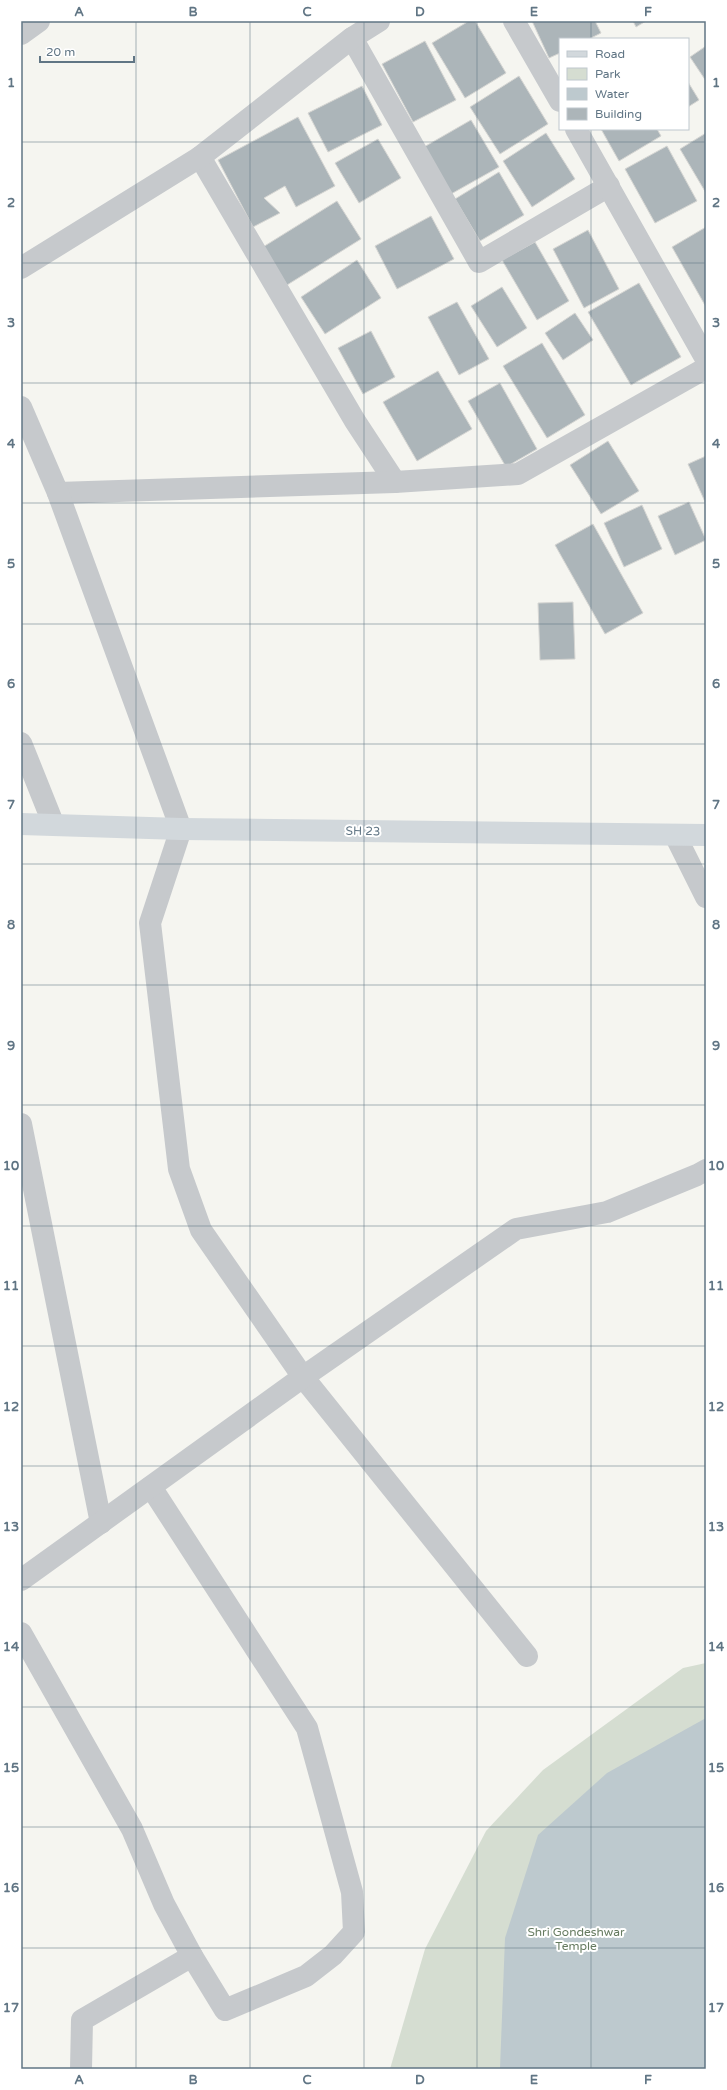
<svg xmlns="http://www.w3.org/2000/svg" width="727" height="2090" font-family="'Varela Round',sans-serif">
	<rect width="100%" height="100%" fill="#f5f5f0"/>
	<!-- green -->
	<polygon fill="#d5ddd1" points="706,1663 706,2069 390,2069 425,1949 486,1831 543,1770 683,1668"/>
	<!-- water -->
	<polygon fill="#bdc9ce" points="706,1718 706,2069 500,2069 505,1938 538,1835 607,1773"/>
	<!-- building -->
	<g fill="#acb5b9" stroke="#d6d6d3">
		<polygon points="469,21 475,21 506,73 465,98 432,43"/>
		<polygon points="532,21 595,21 601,33 589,39 560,39 560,53 549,58"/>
		<polygon points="633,21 646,21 636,27"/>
		<polygon points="425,41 456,100 413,122 382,64"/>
		<polygon points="706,46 706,81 690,57"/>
		<polygon points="519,76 548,124 500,154 470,107"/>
		<polygon points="688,82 699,100 688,107"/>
		<polygon points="362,86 382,125 328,152 308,113"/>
		<polygon points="298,117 335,186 296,207 285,186 264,198 280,213 253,227 218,160"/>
		<polygon points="471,120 499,167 451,194 424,147"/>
		<polygon points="601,129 657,129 661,136 619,161"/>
		<polygon points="546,133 575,179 532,207 503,161"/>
		<polygon points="706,133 706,193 680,149"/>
		<polygon points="378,139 401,178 359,203 335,163"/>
		<polygon points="667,146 697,201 655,223 625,169"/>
		<polygon points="499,172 524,215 480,241 455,199"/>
		<polygon points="337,201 361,239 287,285 263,247"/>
		<polygon points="431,216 454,259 397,289 375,246"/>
		<polygon points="706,227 706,307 672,247"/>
		<polygon points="588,230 619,289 584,308 553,249"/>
		<polygon points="535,242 569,301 537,320 502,260"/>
		<polygon points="357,260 381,298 325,334 301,297"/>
		<polygon points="639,283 681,357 631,385 588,312"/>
		<polygon points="502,287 527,328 497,347 471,306"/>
		<polygon points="457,302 489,359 459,375 428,317"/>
		<polygon points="575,313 593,340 563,360 545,333"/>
		<polygon points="371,331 395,377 363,394 338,348"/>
		<polygon points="542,343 585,415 547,438 503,366"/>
		<polygon points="438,371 472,429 417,461 383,402"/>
		<polygon points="500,383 537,449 506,467 468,401"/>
		<polygon points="608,441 639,491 601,514 570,465"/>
		<polygon points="706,456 706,504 688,464"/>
		<polygon points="689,502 706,540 675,555 658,516"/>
		<polygon points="642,505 662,549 624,567 604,523"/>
		<polygon points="593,524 643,613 605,634 555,545"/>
		<polygon points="573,602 575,659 540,660 538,603"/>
	</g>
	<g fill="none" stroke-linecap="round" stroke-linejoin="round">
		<!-- minor -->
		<g stroke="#c6c9cc" stroke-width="22">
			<polyline points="379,21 352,38 479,262 609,186"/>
			<polyline points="514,21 560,101"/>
			<polyline points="21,34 39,21"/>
			<polyline points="576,129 706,359"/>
			<polyline points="200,157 355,421 395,482"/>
			<polyline points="21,268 200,157 352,38"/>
			<polyline points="21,407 58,493 395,482 518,474 706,368"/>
			<polyline points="58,493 181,829 150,923 179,1169 201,1230 303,1377 527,1656"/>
			<polyline points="21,743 53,823"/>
			<polyline points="675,835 706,897"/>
			<polyline points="21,1124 101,1523"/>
			<polyline points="151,1487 307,1728 352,1892 354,1932 333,1955 306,1976 225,2010 192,1956"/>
			<polyline points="21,1580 303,1377 516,1229 607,1212 697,1175 706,1170"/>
			<polyline points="21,1633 132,1829 164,1904 192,1956 82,2020 81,2069"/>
		</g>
		<!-- primary -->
		<polyline stroke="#d2d8dc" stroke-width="22" points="21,824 181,829 706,835"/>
	</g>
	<!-- grid -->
	<path fill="none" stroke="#607584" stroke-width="1" stroke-opacity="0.55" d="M136 21V2069M250 21V2069M364 21V2069M477 21V2069M591 21V39M591 129V2069M21 142H706M21 263H706M21 383H706M21 503H706M21 624H706M21 744H706M21 864H706M21 985H706M21 1105H706M21 1226H706M21 1346H706M21 1466H706M21 1587H706M21 1707H706M21 1827H706M21 1948H706"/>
	<g text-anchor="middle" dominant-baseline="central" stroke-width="4" stroke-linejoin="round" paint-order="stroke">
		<!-- street labels -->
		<g font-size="12" fill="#607584" stroke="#fff">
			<text transform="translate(363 831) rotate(1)">SH 23</text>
		</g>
		<!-- park labels -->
		<g font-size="12" fill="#667b60" stroke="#fff">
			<text x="576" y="1932">Shri Gondeshwar<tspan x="576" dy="14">Temple</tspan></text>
		</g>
	</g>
	<!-- border -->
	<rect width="727" height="2090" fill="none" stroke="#ffffff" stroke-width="44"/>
	<!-- legend -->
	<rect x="559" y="38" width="130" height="92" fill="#ffffff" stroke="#bfc8ce"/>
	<rect x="567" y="51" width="20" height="6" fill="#d2d8dc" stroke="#bfc8ce"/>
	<text x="595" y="58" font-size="12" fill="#607584">Road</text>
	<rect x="567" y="68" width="20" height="12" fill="#d5ddd1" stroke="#bfc8ce"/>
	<text x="595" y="78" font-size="12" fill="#607584">Park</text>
	<rect x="567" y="88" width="20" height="12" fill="#bdc9ce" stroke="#bfc8ce"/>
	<text x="595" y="98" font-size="12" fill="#607584">Water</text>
	<rect x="567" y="108" width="20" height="12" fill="#acb5b9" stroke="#bfc8ce"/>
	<text x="595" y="118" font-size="12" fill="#607584">Building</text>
	<!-- scale -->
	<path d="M40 56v6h94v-6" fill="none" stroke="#607584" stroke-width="2"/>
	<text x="46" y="56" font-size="12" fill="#607584" stroke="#ffffff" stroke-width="3" paint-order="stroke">20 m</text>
	<rect x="22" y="22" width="683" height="2046" fill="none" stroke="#607584" stroke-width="1.5"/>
	<g font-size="13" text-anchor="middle" font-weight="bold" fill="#607584">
		<text x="79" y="16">A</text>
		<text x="193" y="16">B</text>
		<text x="307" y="16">C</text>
		<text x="420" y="16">D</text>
		<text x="534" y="16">E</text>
		<text x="648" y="16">F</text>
		<text x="11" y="87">1</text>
		<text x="716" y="87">1</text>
		<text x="11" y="207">2</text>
		<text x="716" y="207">2</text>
		<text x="11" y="327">3</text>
		<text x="716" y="327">3</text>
		<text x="11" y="448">4</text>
		<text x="716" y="448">4</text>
		<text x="11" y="568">5</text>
		<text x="716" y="568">5</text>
		<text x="11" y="688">6</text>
		<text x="716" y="688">6</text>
		<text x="11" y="809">7</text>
		<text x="716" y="809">7</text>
		<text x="11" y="929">8</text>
		<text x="716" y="929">8</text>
		<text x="11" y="1050">9</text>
		<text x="716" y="1050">9</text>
		<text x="11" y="1170">10</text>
		<text x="716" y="1170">10</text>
		<text x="11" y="1290">11</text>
		<text x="716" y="1290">11</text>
		<text x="11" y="1411">12</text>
		<text x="716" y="1411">12</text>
		<text x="11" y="1531">13</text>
		<text x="716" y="1531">13</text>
		<text x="11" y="1651">14</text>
		<text x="716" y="1651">14</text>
		<text x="11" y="1772">15</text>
		<text x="716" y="1772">15</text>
		<text x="11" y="1892">16</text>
		<text x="716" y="1892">16</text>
		<text x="11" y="2012">17</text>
		<text x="716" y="2012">17</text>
		<text x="79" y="2084">A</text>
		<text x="193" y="2084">B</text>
		<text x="307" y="2084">C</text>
		<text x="420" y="2084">D</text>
		<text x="534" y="2084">E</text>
		<text x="648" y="2084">F</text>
	</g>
</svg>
